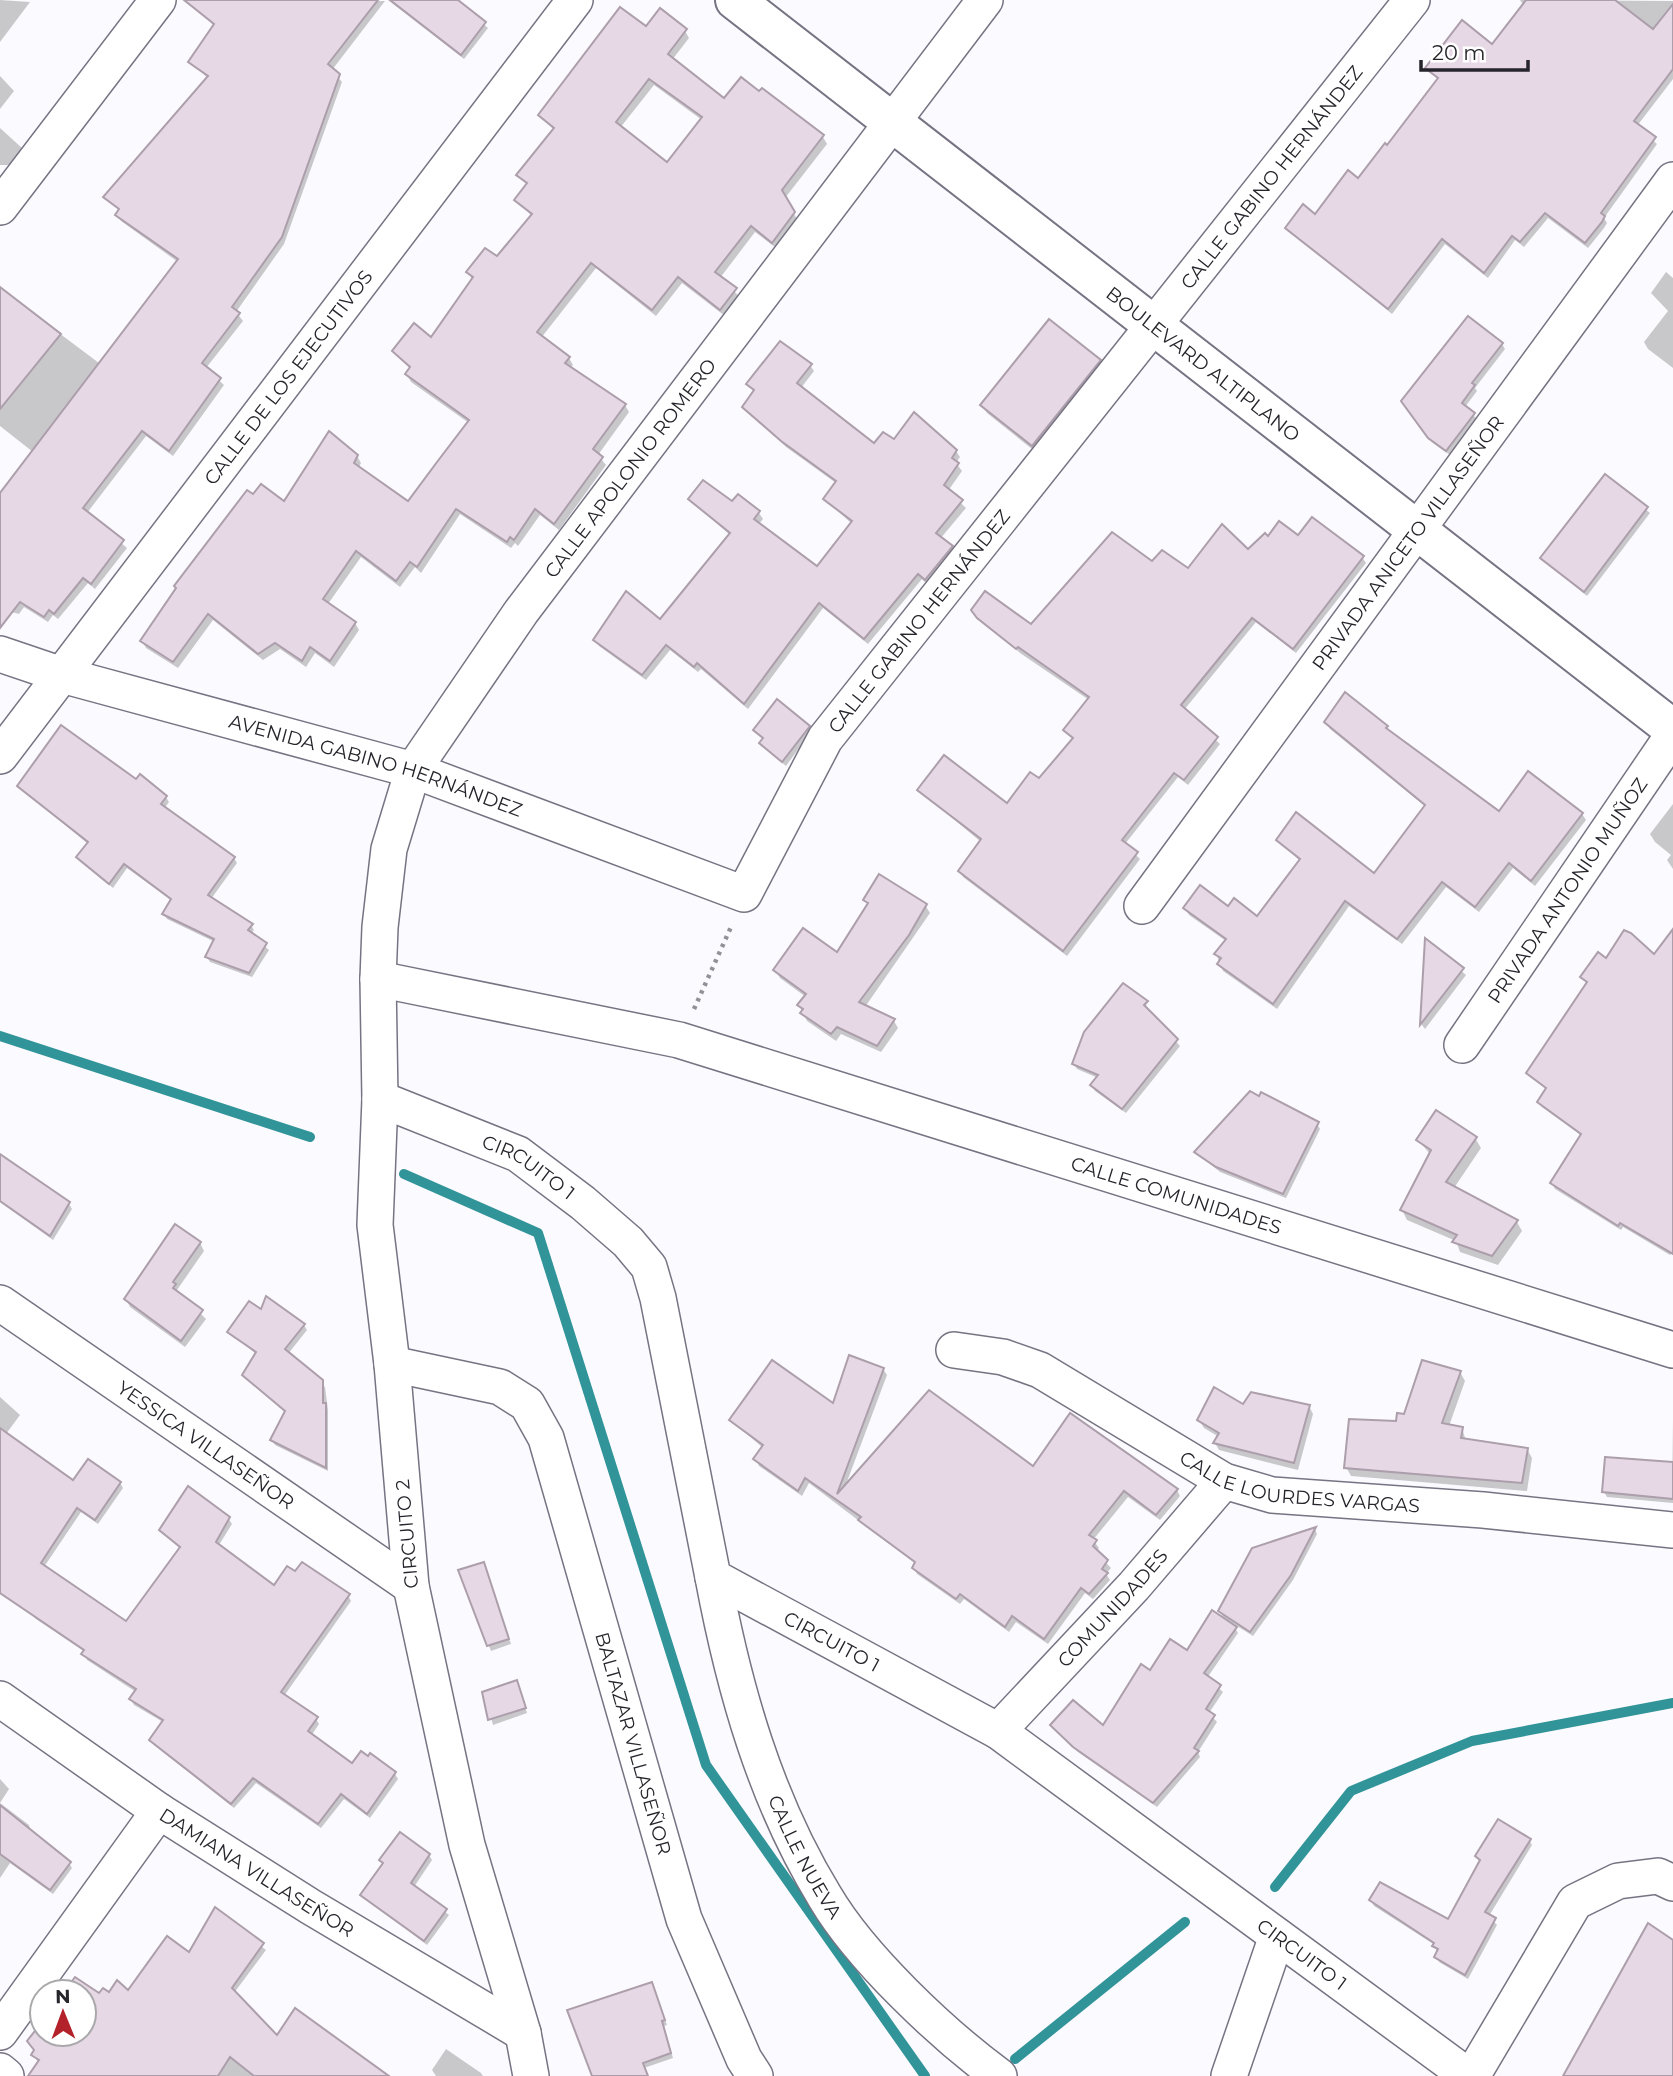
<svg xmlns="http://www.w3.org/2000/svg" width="1673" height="2076" font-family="Montserrat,sans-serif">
	<rect width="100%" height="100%" fill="#fbfafe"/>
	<!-- shadow -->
	<g fill="#0003" fill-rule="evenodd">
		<polygon points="0,0 30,2 0,42"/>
		<polygon points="214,0 385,1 332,70 342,82 284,244 236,312 243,321 206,368 224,385 173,456 146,436 87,513 127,548 95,589 88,583 58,619 53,615 48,622 24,607 19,614 0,609 0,496 33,452 0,426 0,301 7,294 99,363 178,262 121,221 117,215 120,211 105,197 209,79 190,62 215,27 203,14"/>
		<polygon points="388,0 455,0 488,28 464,59"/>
		<polygon points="1520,0 1673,1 1673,79 1637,126 1657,144 1604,218 1607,223 1604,228 1588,248 1548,218 1524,247 1515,240 1488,278 1445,244 1392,314 1287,228 1315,216 1359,180 1388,147 1439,80 1427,68 1492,47 1524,6"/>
		<path d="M647 29 685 31 689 38 672 60 725 101 823 137 827 144 785 198 798 221 776 248 755 232 720 278 740 297 725 316 682 283 656 316 596 268 541 338 569 358 573 365 570 368 625 405 629 412 598 455 606 465 559 530 540 515 518 546 515 543 511 548 460 514 421 573 415 567 400 587 361 557 328 604 355 623 359 630 334 667 315 653 306 667 280 649 263 660 213 620 178 668 146 648 142 641 284 503 357 456 361 463 358 469 408 503 469 423 411 382 407 375 411 369 395 351 431 340 472 279 468 272 497 259 532 216 516 200 528 186 518 175 554 130 540 115ZM654 85 702 120 667 165 620 128Z"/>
		<polygon points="0,76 14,91 0,109"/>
		<polygon points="0,128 22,148 10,165 0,165"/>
		<polygon points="1666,272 1673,278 1673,368 1648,349 1644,342 1668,311 1651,293"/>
		<polygon points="1502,344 1505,349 1475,388 1477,391 1465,407 1477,419 1450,455 1433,443 1406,406"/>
		<polygon points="1099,361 1104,368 1037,453 987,413 982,405"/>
		<polygon points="810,365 814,371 801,388 874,446 894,442 956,451 960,457 956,463 962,471 948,491 966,508 940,539 955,554 929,586 922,579 868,644 823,608 748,709 701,669 698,672 670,650 646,680 599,646 595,640 661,622 730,535 690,499 732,504 738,496 759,513 763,519 759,524 817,568 852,524 825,499 836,483 786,447 744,407 755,393 748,384"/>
		<polygon points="1605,476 1650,513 1587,596 1542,559"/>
		<polygon points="1268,538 1298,538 1362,557 1366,563 1296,653 1256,622 1184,710 1220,744 1188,785 1178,777 1125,844 1140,859 1067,956 963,877 960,871 981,842 919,790 1007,806 1039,780 1074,740 1065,730 1089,700 1020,653 977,616 1031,627 1152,563 1188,571 1248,551"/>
		<polygon points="1326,722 1386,727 1390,733 1499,813 1582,814 1586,820 1535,886 1513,868 1479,912 1446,887 1402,944 1349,906 1277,1009 1223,971 1216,954 1226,941 1189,915 1185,908 1228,908 1257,919 1300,861 1278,840 1374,876 1426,807 1330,729"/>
		<polygon points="809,727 811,732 786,766 764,748 761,743 764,740 755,730"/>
		<polygon points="136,782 166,797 169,802 164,809 234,858 237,863 211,899 251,925 254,930 251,934 269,950 252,977 210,962 207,957 215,942 167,919 164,914 172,901 127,868 113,888 81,862 78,857 88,844 19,786"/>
		<polygon points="1673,804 1673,869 1667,860 1671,855 1655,842 1650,834"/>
		<polygon points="865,900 925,905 930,913 865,1007 894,1021 898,1028 881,1052 841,1034 836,1041 807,1021 799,1005 806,997 780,978 775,970 837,954 868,906"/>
		<polygon points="1427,941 1466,975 1425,1029 1422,1025"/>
		<polygon points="1673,945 1673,1249 1670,1255 1623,1227 1621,1230 1555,1189 1552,1183 1582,1136 1542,1107 1539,1102 1547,1090 1529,1073 1588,984 1582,977 1606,961 1654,957"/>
		<polygon points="1146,1003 1147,1011 1180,1046 1126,1113 1095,1091 1092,1086 1098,1078 1077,1069 1074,1064"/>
		<polygon points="1259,1098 1317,1124 1320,1129 1286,1198 1220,1172 1196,1152"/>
		<polygon points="1475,1138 1481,1148 1454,1188 1517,1222 1522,1231 1498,1265 1460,1252 1456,1241 1407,1220 1402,1210 1430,1154 1418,1140"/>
		<polygon points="0,1159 69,1204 72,1209 53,1240 0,1202"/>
		<polygon points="200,1243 204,1251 177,1290 206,1319 185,1347 130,1307 126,1299"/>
		<polygon points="262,1312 304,1325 307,1330 288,1354 325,1387 328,1410 328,1471 275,1445 272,1440 286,1413 244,1375 256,1354 229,1332"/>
		<polygon points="883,1369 887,1375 845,1487 1033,1468 1177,1490 1180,1496 1160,1520 1128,1497 1093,1540 1099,1548 1096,1552 1111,1568 1106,1574 1110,1580 1093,1599 1085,1593 1048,1644 1016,1622 1009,1632 964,1599 960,1604 917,1574 914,1568 916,1564 809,1483 802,1496 759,1466 756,1459 763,1448 731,1420 834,1406"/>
		<polygon points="1460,1372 1465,1381 1449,1426 1462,1428 1466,1441 1527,1449 1532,1458 1527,1491 1351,1476 1346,1467"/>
		<polygon points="0,1397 20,1415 6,1434 74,1482 120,1483 123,1488 98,1524 81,1512 44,1567 127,1624 181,1549 161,1530 228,1518 232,1524 219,1545 274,1588 348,1595 351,1601 284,1696 316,1719 319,1724 311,1736 352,1766 395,1774 398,1779 370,1818 344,1799 321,1828 256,1783 234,1808 154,1745 151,1740 163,1722 134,1705 131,1700 136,1692 87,1660 85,1652 36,1619 0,1582"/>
		<polygon points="1243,1406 1309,1406 1313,1414 1298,1470 1219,1450 1215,1443 1219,1437 1204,1428 1199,1420"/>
		<polygon points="1672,1419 1673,1503 1607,1497 1604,1492 1606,1459 1672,1462"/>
		<polygon points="1315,1529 1317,1534 1293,1580 1253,1636 1232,1623 1238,1633 1207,1678 1223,1692 1209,1713 1217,1722 1198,1752 1200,1757 1157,1807 1078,1752 1055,1730 1052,1725 1103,1728 1150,1672 1187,1652 1225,1621 1220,1611"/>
		<polygon points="483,1564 511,1644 491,1651 460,1571"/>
		<polygon points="517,1682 527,1713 493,1725 484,1693"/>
		<polygon points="0,1779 9,1789 0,1803"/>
		<polygon points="0,1803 29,1825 31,1832 69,1863 72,1868 53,1894 10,1863 0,1878"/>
		<polygon points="1529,1840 1532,1845 1489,1916 1497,1925 1468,1979 1439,1962 1435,1945 1374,1906 1371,1900 1448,1921 1480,1862 1477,1856"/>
		<polygon points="429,1855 432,1860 414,1887 449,1915 427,1945 362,1895"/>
		<polygon points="215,1910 266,1950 234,1993 277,2037 386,2076 30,2076 39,2063 33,2055 42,2024 42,2034 84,2034 84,1992 65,1992 75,1979 100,1996 128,1992 190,1955"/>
		<polygon points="654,1989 667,2025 664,2026 673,2058 644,2068 647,2076 592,2076"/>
		<polygon points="446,2049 481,2073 483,2076 436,2076 432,2070"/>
	</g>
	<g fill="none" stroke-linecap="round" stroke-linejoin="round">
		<!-- stream -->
		<g stroke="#319499" stroke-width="10">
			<polyline points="0,1036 310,1137"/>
			<polyline points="404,1174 538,1233 706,1765 925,2076"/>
			<polyline points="1275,1887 1351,1791 1472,1741 1673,1703"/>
			<polyline points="1015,2059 1185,1922"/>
		</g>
	</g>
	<!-- building -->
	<g fill="#e6d8e5" stroke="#ac9eab" stroke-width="2" fill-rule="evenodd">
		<polygon points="184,0 378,0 328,64 340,74 282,237 232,307 240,313 202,363 221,378 169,451 142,431 83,508 124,540 91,584 83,578 54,614 49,610 44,617 20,602 0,628 0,493 178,259 115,215 119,209 103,197 208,76 188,62 214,24"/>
		<polygon points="390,0 458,0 486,22 461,55"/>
		<polygon points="1526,0 1615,0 1653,29 1673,4 1673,69 1634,121 1656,137 1601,213 1605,216 1602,222 1585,243 1545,213 1520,242 1512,236 1484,273 1442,239 1388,309 1285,228 1303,204 1315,214 1348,170 1358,178 1385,143 1387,145 1438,78 1425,68 1462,20 1492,44"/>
		<path d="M620 7 646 26 660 8 687 29 668 54 724 98 741 77 759 91 762 88 824 135 782 190 795 212 772 243 751 226 715 272 737 288 720 310 678 277 652 310 591 263 537 332 570 357 565 363 626 404 593 449 603 457 554 524 535 509 514 540 510 537 507 542 456 509 417 567 410 562 396 581 356 551 323 599 356 622 330 661 310 647 302 661 275 643 258 654 208 614 173 662 140 641 176 588 174 586 247 490 253 494 261 484 284 501 329 431 358 455 354 463 408 501 437 462 469 420 405 374 410 367 392 351 414 323 431 337 473 277 466 272 485 248 497 256 532 214 514 200 527 183 516 175 554 128 538 115ZM649 79 702 117 667 162 616 122Z"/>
		<polygon points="0,287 61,334 0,409"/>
		<polygon points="1468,316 1503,343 1472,383 1475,385 1462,403 1475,413 1446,451 1428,438 1401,401"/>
		<polygon points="1049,319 1101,360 1032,446 980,405"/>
		<polygon points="780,341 812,364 797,383 874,443 883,432 894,439 914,412 957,450 952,458 959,463 944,485 963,500 936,533 953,546 925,580 918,574 864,639 819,603 744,704 697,663 694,667 666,645 642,675 593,640 626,591 660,619 730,533 688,499 703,480 732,501 738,494 760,511 754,519 817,566 852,521 823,499 836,481 781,441 742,407 754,390 746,384"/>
		<polygon points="1605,474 1648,507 1584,592 1540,558"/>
		<polygon points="1312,517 1364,556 1293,649 1252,618 1181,705 1218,737 1184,780 1174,773 1122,840 1138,852 1063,951 958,871 981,839 917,790 944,755 1007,803 1030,772 1039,778 1073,738 1063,730 1089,697 1018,647 1016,649 977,618 971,610 985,591 1031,624 1112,532 1152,561 1162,550 1188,568 1222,524 1248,549 1265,533 1268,536 1279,521 1298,535"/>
		<polygon points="1345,692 1388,726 1386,728 1499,811 1528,771 1583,813 1531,881 1509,863 1475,907 1442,882 1397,939 1345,901 1273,1004 1217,964 1221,958 1214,954 1226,939 1183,908 1200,885 1228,906 1234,898 1257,916 1300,859 1276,840 1296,812 1374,873 1425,805 1324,722"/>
		<polygon points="777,699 810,726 782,762 759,743 763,738 753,730"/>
		<polygon points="61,725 136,779 140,774 167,796 161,804 235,857 208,895 253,924 248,930 267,943 249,973 205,957 214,939 162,914 171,899 124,864 109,884 76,857 88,842 17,786"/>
		<polygon points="879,874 927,904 909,935 859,1002 895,1019 877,1046 837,1027 831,1034 800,1013 803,1009 797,1005 806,994 773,970 803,928 837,952 868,903 863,900"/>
		<polygon points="1673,929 1673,1254 1620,1223 1618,1226 1550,1183 1581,1134 1537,1102 1546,1088 1526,1073 1587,982 1580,977 1598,952 1606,958 1624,930 1631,933 1654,954"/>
		<polygon points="1425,938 1464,968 1420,1025"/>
		<polygon points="1123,983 1148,1001 1144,1005 1178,1039 1122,1109 1090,1085 1098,1075 1072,1064 1084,1032"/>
		<polygon points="1250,1091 1259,1096 1261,1092 1319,1122 1283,1194 1216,1167 1194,1152"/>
		<polygon points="1436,1110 1477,1137 1446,1182 1518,1220 1492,1256 1452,1242 1457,1235 1400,1210 1431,1150 1416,1140"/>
		<polygon points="0,1154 70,1202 50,1236 0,1201"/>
		<polygon points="175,1224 201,1242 173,1282 176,1284 173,1288 203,1310 181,1341 124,1299"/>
		<polygon points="266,1296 305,1324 285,1349 323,1380 323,1403 326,1403 326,1468 270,1440 285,1411 242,1375 256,1352 227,1332 249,1301 261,1309"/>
		<polygon points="849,1355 884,1368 837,1494 929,1390 1033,1466 1070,1413 1178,1489 1156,1515 1124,1491 1089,1535 1097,1540 1093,1546 1108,1560 1102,1569 1108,1573 1089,1594 1081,1588 1044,1639 1012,1616 1005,1627 960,1594 956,1599 912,1568 915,1562 858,1520 861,1517 805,1478 798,1491 753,1459 763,1445 729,1420 772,1360 833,1403"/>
		<polygon points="1422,1360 1461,1371 1442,1423 1463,1427 1461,1438 1528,1448 1522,1483 1344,1468 1349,1419 1396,1421 1397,1413 1404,1414"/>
		<polygon points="1214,1387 1243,1404 1251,1392 1310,1405 1294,1463 1213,1443 1219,1433 1197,1420"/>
		<polygon points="0,1428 73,1480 88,1459 121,1482 95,1520 77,1508 41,1563 126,1621 180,1547 159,1530 188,1486 230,1517 216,1542 274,1585 287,1566 295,1571 302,1562 350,1594 281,1692 318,1717 308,1731 352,1763 361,1751 368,1756 370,1753 396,1772 367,1814 341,1794 318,1824 253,1778 231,1804 149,1740 163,1720 129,1699 136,1689 81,1654 84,1650 0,1593"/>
		<polygon points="1605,1457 1673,1462 1673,1499 1602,1492"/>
		<polygon points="1316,1527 1291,1575 1250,1632 1218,1611 1252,1548"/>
		<polygon points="484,1562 509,1639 487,1646 458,1570"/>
		<polygon points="1212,1610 1237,1627 1204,1673 1221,1685 1206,1709 1215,1715 1194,1748 1199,1751 1153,1803 1073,1747 1050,1725 1073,1700 1103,1725 1141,1664 1150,1670 1170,1639 1187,1650"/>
		<polygon points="517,1680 526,1708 488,1720 482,1692"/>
		<polygon points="0,1805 71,1862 50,1890 0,1854"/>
		<polygon points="1498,1819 1531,1839 1485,1912 1496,1918 1465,1975 1434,1957 1438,1949 1432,1946 1434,1943 1369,1900 1380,1882 1448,1919 1480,1860 1475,1856"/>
		<polygon points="400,1832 430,1854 411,1883 447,1909 424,1941 360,1895 383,1863 379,1860"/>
		<polygon points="215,1907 264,1943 232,1988 277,2035 295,2008 389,2076 254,2076 230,2057 218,2076 28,2076 39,2060 31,2055 34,2050 27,2041 42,2022 42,2034 84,2034 84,1992 64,1992 75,1977 99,1993 103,1988 109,1992 117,1980 128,1990 167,1936 189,1952"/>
		<polygon points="1648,1923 1673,1940 1673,2076 1563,2076"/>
		<polygon points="652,1982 665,2020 662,2021 671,2053 643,2063 648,2076 592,2076 567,2010"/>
	</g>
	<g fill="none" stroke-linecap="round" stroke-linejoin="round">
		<defs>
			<g id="minor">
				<polyline points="0,207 158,0"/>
				<path id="s1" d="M0 654 62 675 413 770 744 894 825 739 1412 0"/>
				<path id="s2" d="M0 756 575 0"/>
				<path id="s3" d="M1142 906 1673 180"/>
				<path id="s4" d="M378 979 679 1040 1673 1350"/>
				<path id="s5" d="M1462 1045 1673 735"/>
				<path id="s6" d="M380 1099 518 1154 583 1203 628 1242 649 1267 658 1298 713 1577 998 1731 1468 2076"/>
				<path id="s7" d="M0 1303 411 1586"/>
				<path id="s8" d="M954 1350 1003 1357 1040 1370 1224 1481 1272 1495 1483 1510 1673 1530"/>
				<path id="s9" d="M392 1364 500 1387 527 1404 546 1438 684 1919 744 2059 755 2076"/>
				<path id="s10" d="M713 1577C734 1689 765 1799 825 1897 861 1958 942 2034 999 2076"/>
				<path id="s11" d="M0 1699 159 1811 311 1907 523 2033"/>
				<path id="s12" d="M998 1731 1134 1586 1224 1481"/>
				<polyline points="0,2032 159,1811"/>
				<polyline points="0,2071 6,2076"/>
				<path id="s13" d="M531 2076 523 2033 467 1845 411 1586 392 1364 375 1225 380 1099 378 979 380 927 389 849 413 770 521 612 985 0"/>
				<polyline points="1229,2076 1277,1936"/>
				<polyline points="1472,2076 1575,1902 1618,1881 1658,1876 1673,1883"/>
			</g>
			<g id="tertiary">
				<path id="s14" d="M735 0 1673 729"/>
			</g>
		</defs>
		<!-- minor casing -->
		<use href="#minor" stroke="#777383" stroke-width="38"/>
		<!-- tertiary casing -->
		<use href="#tertiary" stroke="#777383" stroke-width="42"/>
		<!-- path -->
		<polyline stroke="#939197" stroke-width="4.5" stroke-dasharray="3.5 5" stroke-linecap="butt" points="694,1009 731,927"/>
		<!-- minor -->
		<use href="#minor" stroke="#fff" stroke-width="35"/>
		<!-- tertiary -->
		<use href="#tertiary" stroke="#fff" stroke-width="38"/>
	</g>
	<g text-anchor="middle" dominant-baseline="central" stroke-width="5" stroke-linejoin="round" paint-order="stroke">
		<!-- street labels -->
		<g font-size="19" fill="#27252c" stroke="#fff">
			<text stroke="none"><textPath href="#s1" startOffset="1675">CALLE GABINO HERNÁNDEZ</textPath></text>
			<text stroke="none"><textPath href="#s14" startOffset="593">BOULEVARD ALTIPLANO</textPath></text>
			<text stroke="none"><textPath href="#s2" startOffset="476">CALLE DE LOS EJECUTIVOS</textPath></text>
			<text stroke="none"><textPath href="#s13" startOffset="1699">CALLE APOLONIO ROMERO</textPath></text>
			<text stroke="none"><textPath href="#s3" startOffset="450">PRIVADA ANICETO VILLASEÑOR</textPath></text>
			<text stroke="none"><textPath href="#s1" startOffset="1108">CALLE GABINO HERNÁNDEZ</textPath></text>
			<text stroke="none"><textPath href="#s1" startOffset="392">AVENIDA GABINO HERNÁNDEZ</textPath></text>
			<text stroke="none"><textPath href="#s5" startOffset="187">PRIVADA ANTONIO MUÑOZ</textPath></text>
			<text stroke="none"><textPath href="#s6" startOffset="164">CIRCUITO 1</textPath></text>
			<text stroke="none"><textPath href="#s4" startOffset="828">CALLE COMUNIDADES</textPath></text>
			<text stroke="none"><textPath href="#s7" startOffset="250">YESSICA VILLASEÑOR</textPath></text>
			<text stroke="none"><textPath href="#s8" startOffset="378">CALLE LOURDES VARGAS</textPath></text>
			<text transform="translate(407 1534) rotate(-95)">CIRCUITO 2</text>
			<text stroke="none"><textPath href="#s12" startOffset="168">COMUNIDADES</textPath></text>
			<text stroke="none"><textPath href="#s6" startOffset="774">CIRCUITO 1</textPath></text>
			<text stroke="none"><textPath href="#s9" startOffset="499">BALTAZAR VILLASEÑOR</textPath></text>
			<text stroke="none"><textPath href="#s10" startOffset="296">CALLE NUEVA</textPath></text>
			<text stroke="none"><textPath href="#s11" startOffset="310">DAMIANA VILLASEÑOR</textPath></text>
			<text stroke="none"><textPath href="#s6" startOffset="1340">CIRCUITO 1</textPath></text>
		</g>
	</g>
	<!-- north arrow -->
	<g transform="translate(63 2013) rotate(359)"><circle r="33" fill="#ffffff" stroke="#a9a8ab" stroke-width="2"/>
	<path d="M0-5L12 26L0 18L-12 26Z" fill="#b3212b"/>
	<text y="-10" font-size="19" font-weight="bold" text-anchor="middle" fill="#27252c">N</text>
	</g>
	<!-- scale -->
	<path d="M1421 60v10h107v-10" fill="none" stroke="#27252c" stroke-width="3.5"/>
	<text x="1432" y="60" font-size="21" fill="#27252c" stroke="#ffffff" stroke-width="5" paint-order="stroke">20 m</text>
</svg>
